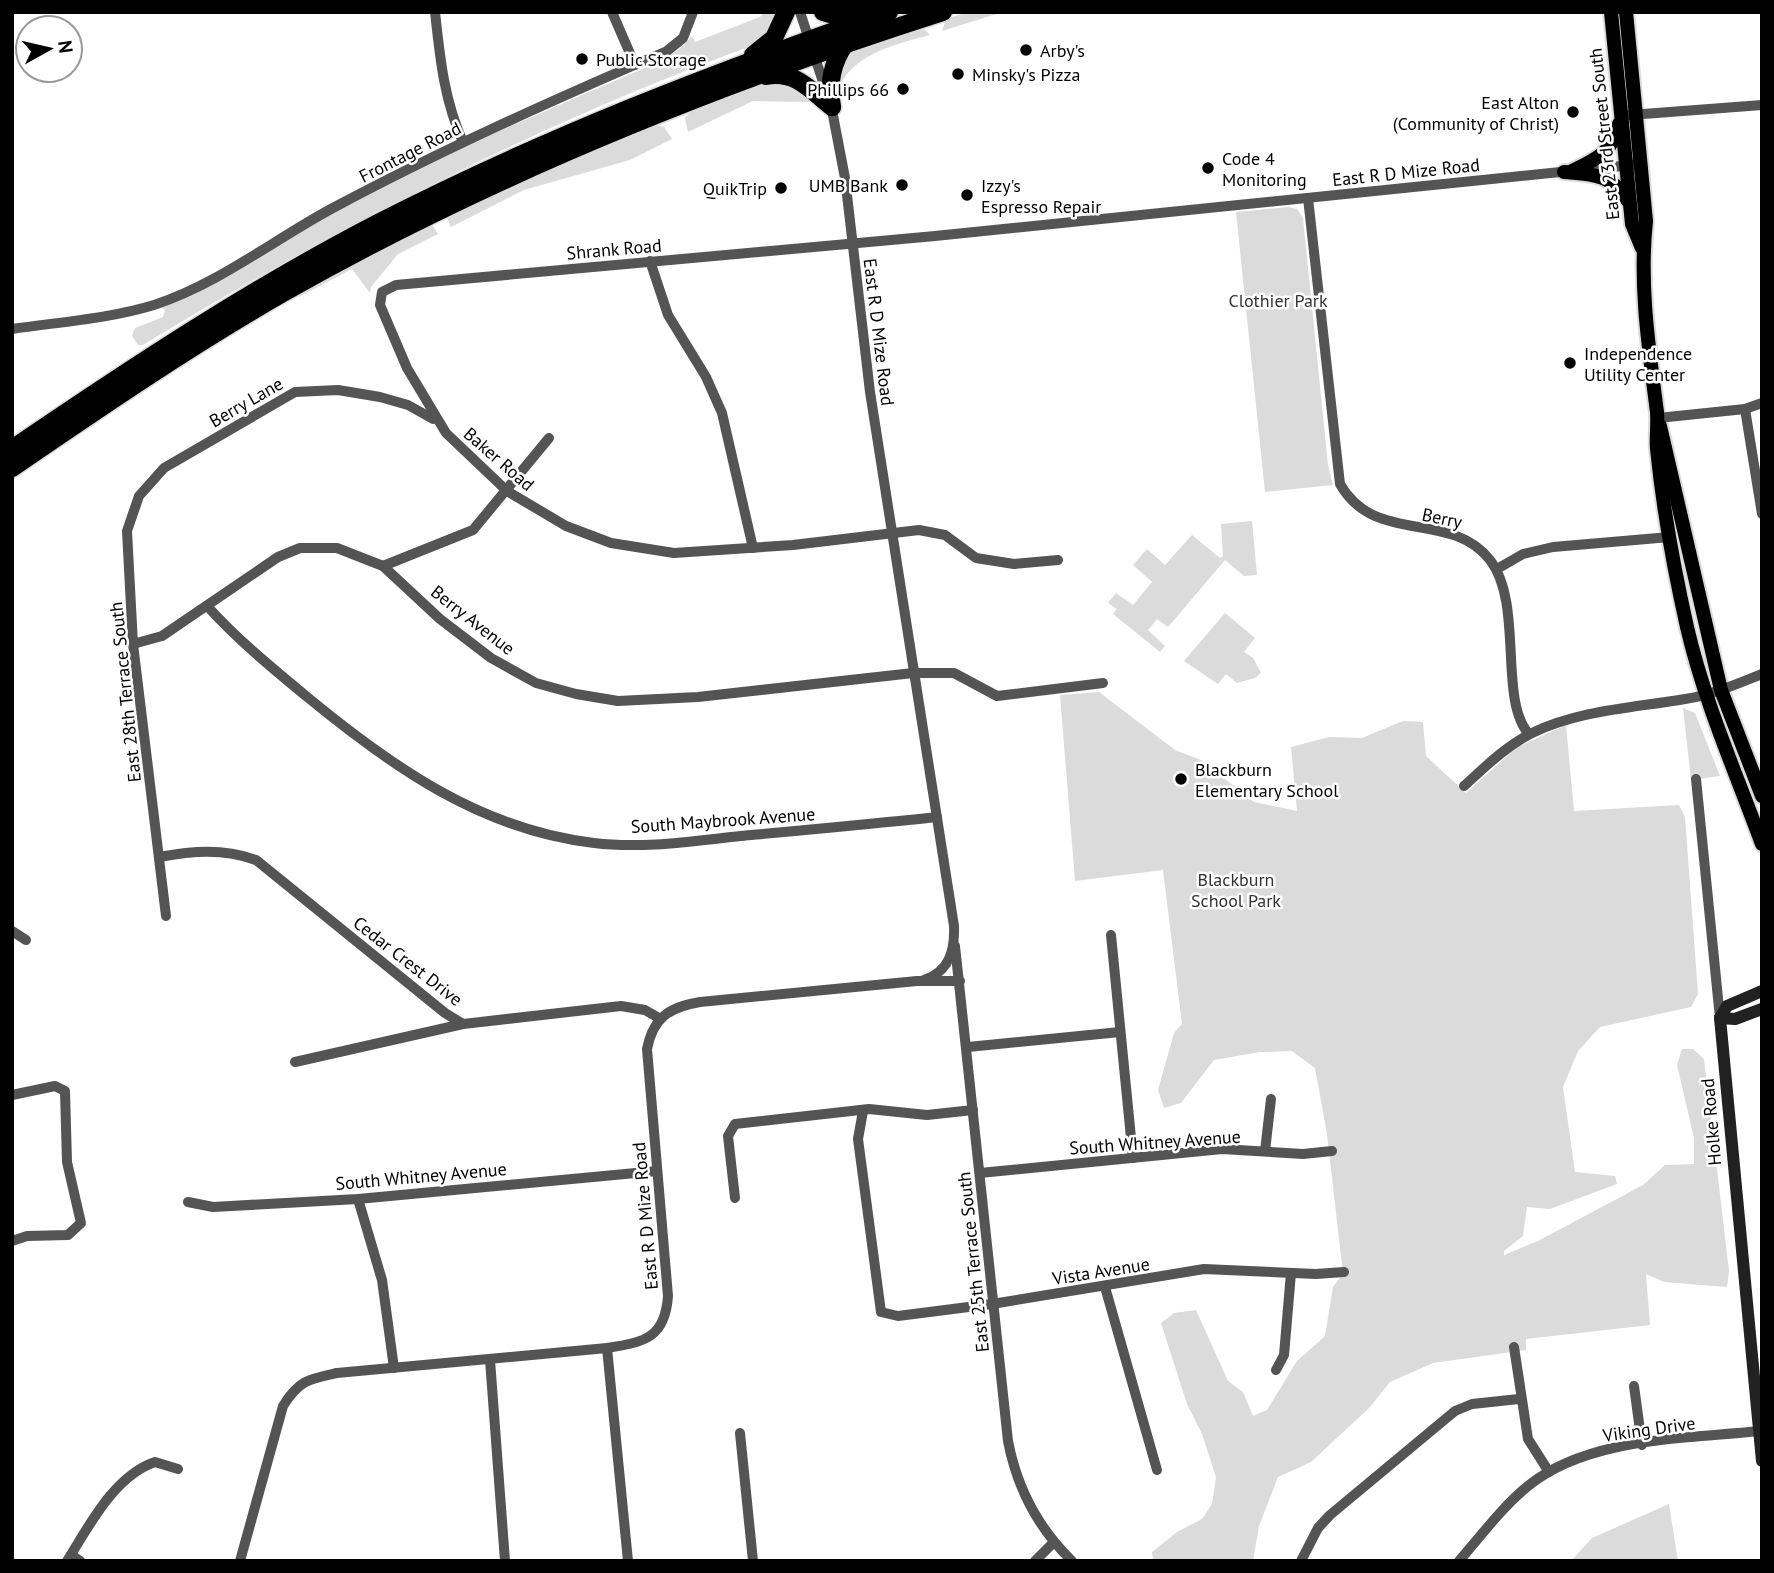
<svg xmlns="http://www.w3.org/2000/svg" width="1774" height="1573" font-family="'PT Sans',sans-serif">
	<rect width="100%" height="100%" fill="#fff"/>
	<!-- green -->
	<g fill="#dbdbdb">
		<path d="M764 12H776L765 41C546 120 342 224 143 345H138L132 336 135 328 163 317 165 310 160 307 343 207 442 156 663 60 682 47 692 36 695 42 760 17Z"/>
		<polygon points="968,12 1003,12 942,31 946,19"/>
		<path d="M923 28 930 35C896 44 855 53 839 87V71L845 52Z"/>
		<path d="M776 77 804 94 809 102 753 101 688 132 685 118C703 94 747 87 776 77Z"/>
		<polygon points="656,125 664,127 672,139 630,160 524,190 451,227 447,218 536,171 565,163"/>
		<polygon points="1289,207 1297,209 1303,218 1328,465 1333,485 1265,492 1236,212"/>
		<polygon points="431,223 438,234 398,254 371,287 370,293 352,269 299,297 300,291"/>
		<polygon points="1252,521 1257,575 1244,576 1225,560 1168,627 1157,619 1148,630 1165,646 1160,652 1113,614 1117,609 1108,603 1116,593 1133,605 1152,582 1133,565 1147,549 1165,565 1192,535 1220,558 1223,556 1221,524"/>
		<polygon points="1225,613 1255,638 1244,652 1253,658 1261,673 1255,678 1237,683 1226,674 1218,684 1184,661"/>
		<polygon points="1099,692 1175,750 1201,760 1254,802 1297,811 1291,747 1329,737 1362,738 1403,721 1423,722 1426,756 1466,793 1516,748 1566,725 1574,811 1679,805 1685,817 1698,994 1691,1007 1600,1027 1578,1051 1563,1087 1575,1172 1615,1176 1617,1184 1550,1209 1527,1207 1523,1236 1504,1251 1504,1255 1538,1241 1643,1185 1665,1165 1694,1164 1694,1138 1677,1065 1682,1049 1693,1049 1704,1059 1729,1271 1727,1287 1664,1282 1646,1274 1650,1325 1526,1339 1526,1350 1433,1363 1390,1382 1369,1408 1311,1462 1278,1477 1259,1526 1253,1561 1153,1561 1152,1552 1177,1532 1202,1519 1212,1504 1216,1477 1202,1434 1187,1404 1161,1323 1174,1313 1196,1310 1228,1381 1243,1392 1253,1416 1267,1410 1297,1361 1325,1336 1333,1287 1343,1274 1327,1134 1315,1068 1292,1051 1260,1052 1214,1060 1181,1103 1164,1108 1158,1090 1174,1033 1182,1024 1163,870 1075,881 1060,695"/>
		<polygon points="1683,708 1695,713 1720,776 1691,780"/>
		<polygon points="1669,1504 1678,1561 1571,1561 1592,1538"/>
	</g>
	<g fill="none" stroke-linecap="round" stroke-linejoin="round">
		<defs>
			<g id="primary">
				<polyline points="1611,12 1632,224 1642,248"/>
				<path d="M1626 12 1646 221C1639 285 1649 349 1657 412 1658 424 1656 437 1657 449 1663 509 1674 569 1687 627 1704 701 1736 773 1762 844"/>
				<path d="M1572 171C1597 159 1613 152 1619 124"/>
				<path d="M1564 172C1592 174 1612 174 1628 201"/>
				<polyline points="1660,426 1721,690 1762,796"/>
			</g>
			<g id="highway">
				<polyline points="823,12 836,16 861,13"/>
				<polyline points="753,55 774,38 786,12"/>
				<path d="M766 76C796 70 811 91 832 107"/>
				<path d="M832 107C828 84 832 62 846 43"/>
				<path d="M12 449C131 368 249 290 376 224 542 139 713 72 889 12"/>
				<path d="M12 468C101 407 189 347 283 293 491 175 715 85 943 12"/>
			</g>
		</defs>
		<!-- primary casing -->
		<use href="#primary" stroke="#dbdbdb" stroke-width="18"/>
		<!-- highway casing -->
		<use href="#highway" stroke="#dbdbdb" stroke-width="21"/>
		<!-- street -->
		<g stroke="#545454" stroke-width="10">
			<path d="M435 12C440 58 444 100 463 142"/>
			<polyline points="612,12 635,65"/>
			<polyline points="800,12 826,91"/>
			<path d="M831 105 845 178 870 392 954 926C955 951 949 972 924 980"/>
			<polyline points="1630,115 1762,105"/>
			<polyline points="1585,170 1640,164"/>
			<path d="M1308 198 1340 484C1375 546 1450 509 1490 560 1524 604 1498 700 1529 734"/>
			<polyline points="650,261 668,315 706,377 722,413 753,548"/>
			<path d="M12 329C59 322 108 319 154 305 218 284 272 241 331 209 441 150 553 100 667 51L683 38 693 12"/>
			<polyline points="1745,409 1762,514"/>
			<polyline points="1658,418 1745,409 1762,403"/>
			<polyline points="1058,560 1014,564 976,558 945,535 919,530 793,545 674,553 611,543 566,526 507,491 446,433 407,368 380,305 382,292 396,285 935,236 1570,171"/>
			<polyline points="383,566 473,530 549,438"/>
			<polyline points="1497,569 1523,554 1553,547 1670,537"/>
			<path d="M208 607C238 640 271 667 306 696 391 766 481 830 594 843 643 849 693 841 741 836 806 830 872 824 937 817"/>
			<polyline points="133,644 162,636 278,557 300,548 337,548 383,566 440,619 491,658 536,683 576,694 618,701 698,697 913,673 954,673 997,696 1103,683"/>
			<polyline points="1696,779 1720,1018"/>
			<path d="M1464 786C1485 767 1506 746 1532 733 1580 710 1633 708 1685 699 1712 695 1737 684 1762 674"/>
			<path d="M159 857C192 851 223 848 256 860L445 1013 463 1024"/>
			<polyline points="166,916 133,644 127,531 139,496 164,468 295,392 338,390 380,397 408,405 433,419"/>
			<polyline points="12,931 26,940"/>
			<polyline points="1111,935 1133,1158"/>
			<path d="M955 946 1008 1441C1017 1488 1037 1527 1072 1561"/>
			<polyline points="968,1047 1120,1032"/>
			<polyline points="295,1062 463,1024 621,1006 645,1010 659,1018"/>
			<polyline points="12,1095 55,1086 65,1091 67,1162 81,1223 68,1235 27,1236 12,1241"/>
			<polyline points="863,1111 858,1139 881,1312 898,1316 992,1304 1204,1269 1316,1274 1344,1272"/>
			<polyline points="1265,1151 1271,1099"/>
			<polyline points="980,1173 1222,1149 1303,1154 1332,1151"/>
			<polyline points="735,1198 728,1136 735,1124 869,1109 927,1115 973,1110"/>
			<polyline points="358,1199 382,1280 394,1368"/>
			<polyline points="188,1202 213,1207 358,1199 657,1171"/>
			<polyline points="1105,1287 1157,1470"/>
			<polyline points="1514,1347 1528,1439 1549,1472"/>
			<polyline points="607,1348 628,1561"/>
			<polyline points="490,1360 505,1561"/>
			<polyline points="1276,1370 1284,1355 1291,1273"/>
			<polyline points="1634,1386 1642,1445"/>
			<polyline points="740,1433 753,1561"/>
			<polyline points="71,1555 80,1561"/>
			<path d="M67 1561C89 1526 114 1476 155 1462L178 1469"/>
			<path d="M240 1561 283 1406C299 1380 309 1379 337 1373L607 1348C645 1342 665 1338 668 1296L647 1049C653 1018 669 1007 700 1002L917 981H960"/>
			<polyline points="1035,1561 1053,1543"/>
			<polyline points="1301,1561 1318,1528 1330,1515 1455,1411 1472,1404 1519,1399"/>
			<path d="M1459 1561C1481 1536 1502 1507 1528 1486 1588 1437 1685 1439 1759 1431"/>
		</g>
		<!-- secondary -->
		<g stroke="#212121" stroke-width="12">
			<polyline points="1720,1018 1762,1461"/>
			<polyline points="1720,1018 1727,1006 1762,991"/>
			<polyline points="1720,1018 1735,1019 1762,1009"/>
		</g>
		<!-- primary -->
		<use href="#primary" stroke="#000" stroke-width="14"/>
		<!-- highway -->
		<use href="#highway" stroke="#000" stroke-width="18"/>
	</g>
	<!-- markers -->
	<g fill="#000" stroke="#fff" stroke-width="2.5">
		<circle cx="1026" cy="50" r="7"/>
		<circle cx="582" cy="59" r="7"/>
		<circle cx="958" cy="74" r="7"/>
		<circle cx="903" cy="89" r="7"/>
		<circle cx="1573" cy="112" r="7"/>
		<circle cx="1208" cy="168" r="7"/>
		<circle cx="902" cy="185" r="7"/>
		<circle cx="781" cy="188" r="7"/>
		<circle cx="967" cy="195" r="7"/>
		<circle cx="1570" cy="363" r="7"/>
		<circle cx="1181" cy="779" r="7"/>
	</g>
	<g text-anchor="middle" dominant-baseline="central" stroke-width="5" stroke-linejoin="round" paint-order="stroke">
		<!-- poi labels -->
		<g font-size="18" fill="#000" stroke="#fff" text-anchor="start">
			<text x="1040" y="50">Arby's</text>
			<text x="596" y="59">Public Storage</text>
			<text x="972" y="74">Minsky's Pizza</text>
			<text x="889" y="89" text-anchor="end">Phillips 66</text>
			<text x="1559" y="102" text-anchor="end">East Alton<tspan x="1559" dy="21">(Community of Christ)</tspan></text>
			<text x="1222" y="158">Code 4<tspan x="1222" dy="21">Monitoring</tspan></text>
			<text x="888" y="185" text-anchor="end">UMB Bank</text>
			<text x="981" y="185">Izzy's<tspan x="981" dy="21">Espresso Repair</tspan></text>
			<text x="767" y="188" text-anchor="end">QuikTrip</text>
			<text x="1584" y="353">Independence<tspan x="1584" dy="21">Utility Center</tspan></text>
			<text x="1195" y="769">Blackburn<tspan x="1195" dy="21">Elementary School</tspan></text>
		</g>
		<!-- street labels -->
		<g font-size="18" fill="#000" stroke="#fff">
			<text transform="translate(1604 134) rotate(-96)">East 23rd Street South</text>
			<text transform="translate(410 152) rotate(-27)">Frontage Road</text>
			<text transform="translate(1406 172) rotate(-6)">East R D Mize Road</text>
			<text transform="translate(614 249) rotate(-5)">Shrank Road</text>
			<text transform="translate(879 332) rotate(83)">East R D Mize Road</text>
			<text transform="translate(246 402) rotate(-30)">Berry Lane</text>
			<text transform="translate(499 459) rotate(41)">Baker Road</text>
			<text transform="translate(1442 518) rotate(12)">Berry</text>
			<text transform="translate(473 620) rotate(38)">Berry Avenue</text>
			<text transform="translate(125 692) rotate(-96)">East 28th Terrace South</text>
			<text transform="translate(723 820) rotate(-4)">South Maybrook Avenue</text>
			<text transform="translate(408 961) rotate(38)">Cedar Crest Drive</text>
			<text transform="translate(1711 1122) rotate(-95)">Holke Road</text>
			<text transform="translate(1155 1142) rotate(-4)">South Whitney Avenue</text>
			<text transform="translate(421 1176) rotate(-5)">South Whitney Avenue</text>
			<text transform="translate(645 1216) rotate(-95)">East R D Mize Road</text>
			<text transform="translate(973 1262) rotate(-96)">East 25th Terrace South</text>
			<text transform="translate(1101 1271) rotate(-9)">Vista Avenue</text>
			<text transform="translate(1649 1429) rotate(-8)">Viking Drive</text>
		</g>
		<!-- park labels -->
		<g font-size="18" fill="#323232" stroke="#fff">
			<text x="1278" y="300">Clothier Park</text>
			<text x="1236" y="879">Blackburn<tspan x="1236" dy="21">School Park</tspan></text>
		</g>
	</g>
	<!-- border -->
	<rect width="1774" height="1573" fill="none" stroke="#000000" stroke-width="28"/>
	<!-- north arrow -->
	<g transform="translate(49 49) rotate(82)"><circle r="33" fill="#ffffff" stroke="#999999" stroke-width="2"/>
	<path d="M0-5L12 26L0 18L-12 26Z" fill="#000000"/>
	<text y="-10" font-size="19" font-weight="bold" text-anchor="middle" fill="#000000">N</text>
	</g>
</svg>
